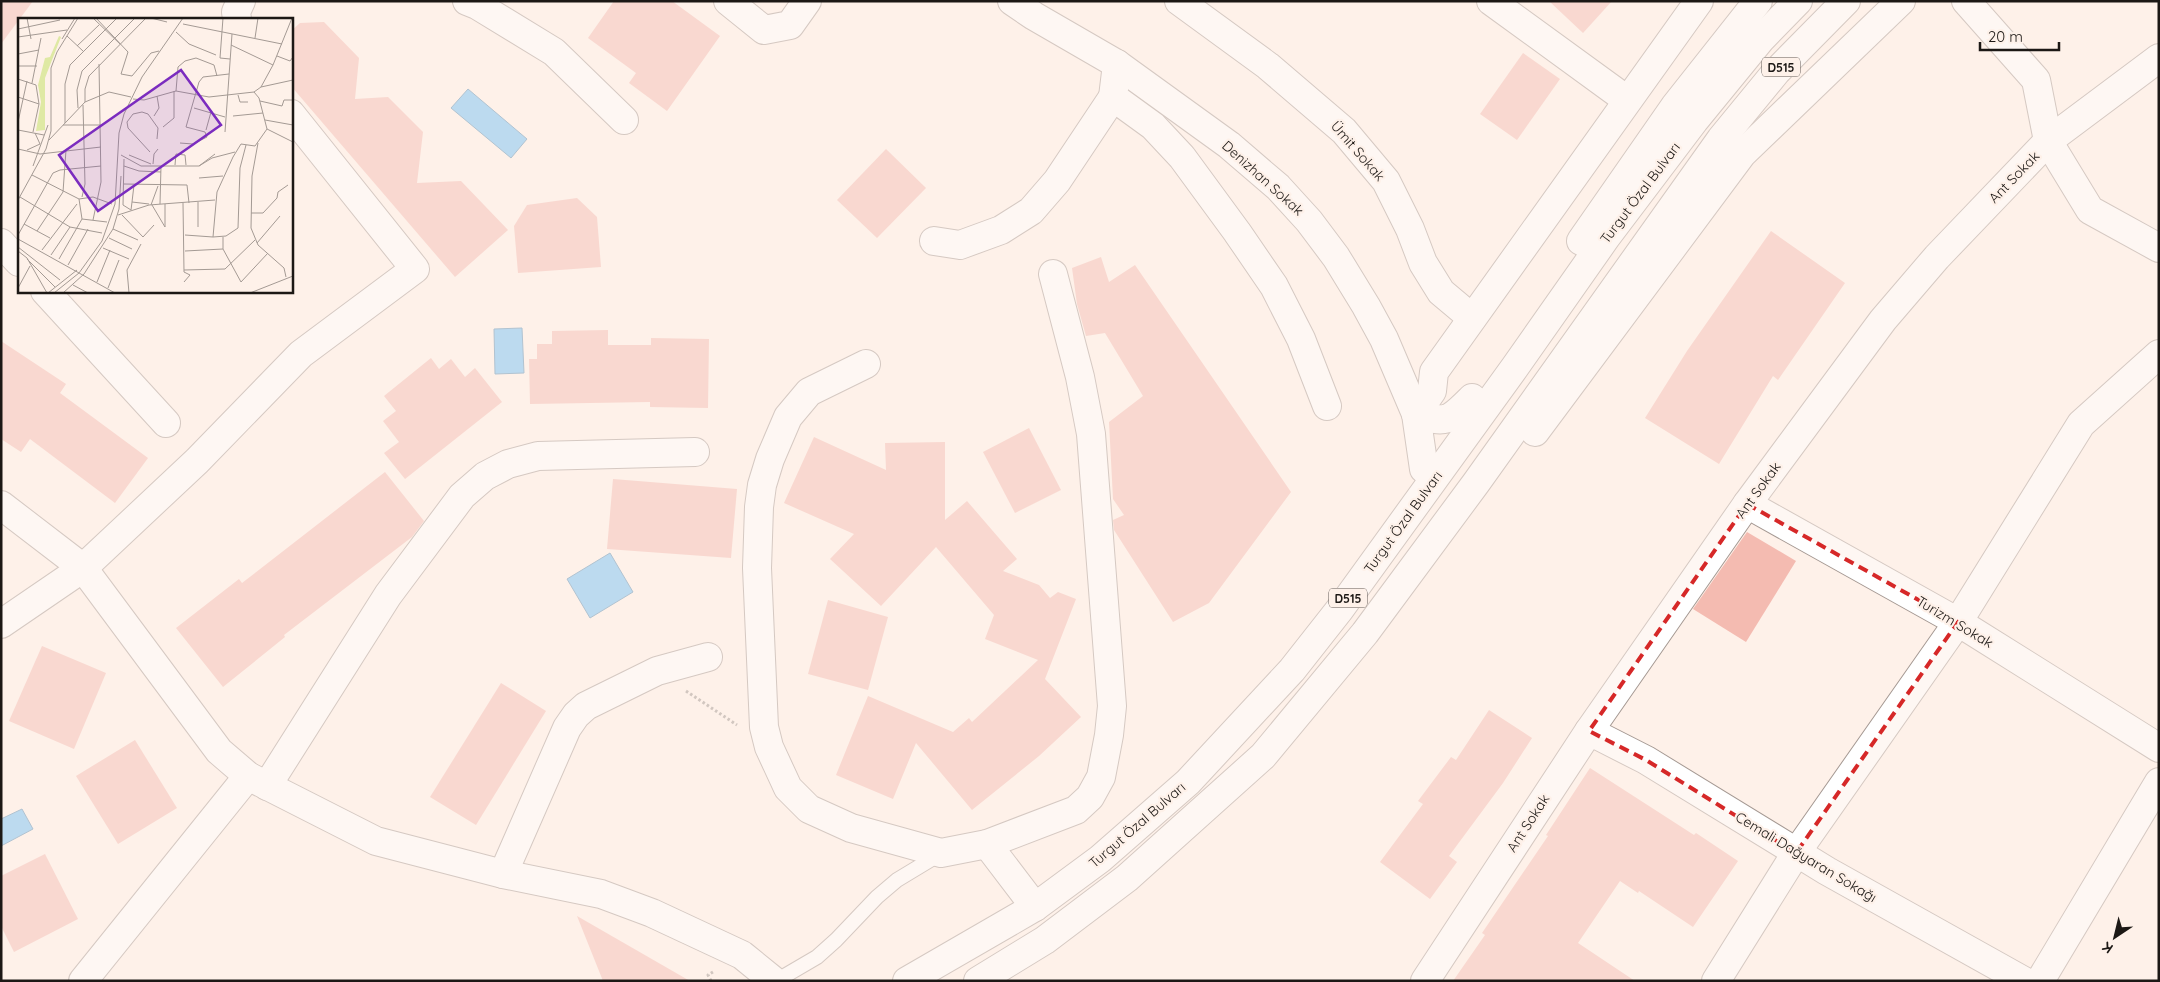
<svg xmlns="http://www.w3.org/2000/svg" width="2160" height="982" font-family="Quicksand,sans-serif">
	<rect width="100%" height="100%" fill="#fef1e9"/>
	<!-- water -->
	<g fill="#6ebef6" stroke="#558cb2">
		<polygon points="468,89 527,139 511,158 451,108"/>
		<polygon points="522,328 524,373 495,374 494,329"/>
		<polygon points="610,553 633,592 590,618 567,579"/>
		<polygon points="22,809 33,829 1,846 1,819"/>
	</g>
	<!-- building -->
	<g fill="#f4bbb1">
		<polygon points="1,1 33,1 1,44"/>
		<polygon points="614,1 672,1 720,36 667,111 629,83 636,73 588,38"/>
		<polygon points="1549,1 1612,1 1583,33"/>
		<polygon points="324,22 359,58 355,99 388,97 423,132 417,183 461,181 508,230 455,277 291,86 291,31 300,23"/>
		<polygon points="1523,53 1560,79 1517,140 1480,114"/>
		<polygon points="886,149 926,188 877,238 837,200"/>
		<polygon points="577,198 597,217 601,267 518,273 514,226 527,205"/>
		<polygon points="1771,231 1845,283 1778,380 1773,376 1719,464 1645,418 1687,351"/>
		<polygon points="1101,257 1109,282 1135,265 1291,492 1209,603 1173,622 1114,530 1113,520 1124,515 1113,499 1109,422 1143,396 1105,333 1086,336 1077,304 1072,268"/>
		<polygon points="608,330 608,345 651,345 651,338 709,339 708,408 650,407 650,402 530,404 529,359 537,359 537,344 552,344 552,331"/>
		<polygon points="1,341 66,384 60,393 148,458 115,503 30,439 21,452 1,439"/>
		<polygon points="431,358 439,369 451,359 465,377 475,368 502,402 405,479 384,453 399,442 383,421 396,411 384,396"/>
		<polygon points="1029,428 1061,490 1015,513 983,452"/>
		<polygon points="814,437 886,470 885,443 945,442 945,520 967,501 1017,559 1003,571 1039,585 1050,598 1058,592 1076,599 1045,679 1081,717 1039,756 972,810 916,743 893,799 836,775 868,696 953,732 969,718 972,722 1038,660 985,639 994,615 936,547 881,606 830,559 854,534 784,503"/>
		<polygon points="385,472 424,521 412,537 284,635 285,637 223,687 176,628 239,579 242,583"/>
		<polygon points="613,479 737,489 731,558 607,549"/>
		<polygon points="1747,532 1796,561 1746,642 1693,609"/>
		<polygon points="828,600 888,617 868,690 808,674"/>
		<polygon points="42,646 106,673 74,749 9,721"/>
		<polygon points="501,683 546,711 476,825 430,797"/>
		<polygon points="1489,710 1532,738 1503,783 1449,856 1457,862 1430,899 1380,862 1423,804 1418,801 1451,757 1456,760"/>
		<polygon points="135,740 177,808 118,844 76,776"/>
		<polygon points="1590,768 1694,835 1696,833 1738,861 1693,927 1639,891 1638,893 1620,881 1578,943 1635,981 1453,981 1485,935 1482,933 1548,836 1546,835"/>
		<polygon points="45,854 78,919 14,952 1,926 1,876"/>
		<polygon points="577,916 690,981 603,981"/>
	</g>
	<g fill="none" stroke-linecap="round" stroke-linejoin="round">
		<defs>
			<polyline id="lane" points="776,981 817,957 836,940 877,897 897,880 940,854"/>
			<g id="street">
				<polyline points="467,1 477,5 554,52 624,120"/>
				<polyline points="728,1 764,30 790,25 807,1"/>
				<polyline points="1012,1 1034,16 1117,64 1229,145 1278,187 1309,221 1336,257 1366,306 1384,339 1416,414 1424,469"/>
				<polyline points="1179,1 1268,66 1344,131 1386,181 1410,229 1423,263 1441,292 1472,318"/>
				<polyline points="1491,1 1627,100"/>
				<polyline points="1966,1 2036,80 2048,141 2090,210 2159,248"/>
				<polyline points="237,19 236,12 241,1"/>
				<polyline points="1117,64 1113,97 1153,126 1182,157 1237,232 1274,286 1301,339 1327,406"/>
				<polyline points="934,241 960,245 1001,230 1031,211 1057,181 1113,97"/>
				<polyline points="1,243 19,262"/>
				<polyline points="45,291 166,423"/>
				<polyline points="866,364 809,392 788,417 770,459 762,485 759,507 757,568 764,727 769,747 788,788 809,809 851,828 941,853 987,844 1076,810 1090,797 1101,777 1109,735 1112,706 1091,434 1080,377 1053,274"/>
				<polyline points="1416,414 1432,391 1434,372 1699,1"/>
				<path d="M1416 414C1447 424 1449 421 1472 398"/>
				<polyline points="1747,504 1958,622 2159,748"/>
				<polyline points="1,505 83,568 219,751 248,776 376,841 503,874 601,894 652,913 742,955 774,981"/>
				<polyline points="1,624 83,568 197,461 301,354 415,269 291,114"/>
				<polyline points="1589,731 1646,760 1827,871 2024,981"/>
				<polyline points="267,786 388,595 462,496 485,476 508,464 538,456 695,452"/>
				<polyline points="987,844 1035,907"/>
				<polyline points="503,874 567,728 576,715 586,706 657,671 708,657"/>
				<polyline points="83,981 248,776"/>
				<polyline points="1425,981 1589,731 1747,504 1883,320 1937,257 2048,141 2159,58"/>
				<polyline points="1716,981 1796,853 1958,622 2081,424 2159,354"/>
				<polyline points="2040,981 2159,782"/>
			</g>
			<g id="highway">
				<polyline points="1581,241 1675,106 1758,1"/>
				<polyline points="1535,432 1742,154 1901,1"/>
				<polyline points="907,981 1035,907 1100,859 1188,782 1292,670 1340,609 1515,367 1607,236 1694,121 1761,39 1798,1"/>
				<polyline points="978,981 1045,940 1127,878 1263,756 1365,633 1476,483 1721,139 1776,72 1846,1"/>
			</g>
		</defs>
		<!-- lane casing -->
		<use href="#lane" stroke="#a59993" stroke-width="16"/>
		<!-- street casing -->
		<use href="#street" stroke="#a59993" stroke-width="30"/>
		<!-- highway casing -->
		<use href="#highway" stroke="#a59993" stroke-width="30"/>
		<!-- path -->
		<g stroke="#9d948e" stroke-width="3" stroke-dasharray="2.5 2.5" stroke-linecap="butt">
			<polyline points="686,691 737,725"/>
			<polyline points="711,981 708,975 713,972"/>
		</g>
		<!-- lane -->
		<use href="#lane" stroke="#fff" stroke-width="14"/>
		<!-- street -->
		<use href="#street" stroke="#fff" stroke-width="28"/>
		<!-- highway -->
		<use href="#highway" stroke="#fff" stroke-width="28"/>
	</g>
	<!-- marked area -->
	<path d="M0 0H2160V982H0ZM1747 504 1958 622 1796 853 1646 760 1589 731Z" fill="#fef1e9" fill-opacity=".55" fill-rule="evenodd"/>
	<path fill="none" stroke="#d62828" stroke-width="4" stroke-dasharray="10 6" stroke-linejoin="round" d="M1747 504 1958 622 1796 853 1646 760 1589 731Z"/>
	<g text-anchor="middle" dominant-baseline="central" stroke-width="4.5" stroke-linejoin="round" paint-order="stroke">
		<!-- shield labels -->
		<g fill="#fef1e9" stroke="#605955" stroke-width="1">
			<rect x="1762" y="57.5" width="38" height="19" rx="4"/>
			<rect x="1329" y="588.5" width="38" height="19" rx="4"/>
		</g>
		<g font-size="12" font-weight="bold" fill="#1c1815">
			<text x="1781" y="67">D515</text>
			<text x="1348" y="598">D515</text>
		</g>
		<!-- street labels -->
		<g font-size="14" fill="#1c1815" stroke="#fef1e9">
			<text transform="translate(1358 151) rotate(49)">Ümit Sokak</text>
			<text transform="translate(2014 177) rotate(-46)">Ant Sokak</text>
			<text transform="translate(1263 178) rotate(42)">Denizhan Sokak</text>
			<text transform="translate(1640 193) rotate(-53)">Turgut Özal Bulvarı</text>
			<text transform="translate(1758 490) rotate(-54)">Ant Sokak</text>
			<text transform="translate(1403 522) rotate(-54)">Turgut Özal Bulvarı</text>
			<text transform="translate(1955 622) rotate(31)">Turizm Sokak</text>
			<text transform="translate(1528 823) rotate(-57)">Ant Sokak</text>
			<text transform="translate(1137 825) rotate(-41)">Turgut Özal Bulvarı</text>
			<text transform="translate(1806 857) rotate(31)">Cemali Dağyaran Sokağı</text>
		</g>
	</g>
	<!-- overview -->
	<g transform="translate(18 18)">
		<rect width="275" height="275" fill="#fef1e9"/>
		<path d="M41 18 43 19 27 60V112L18 113 23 84 20 67 27 40 32 39Z" fill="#dfe9a4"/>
		<path fill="none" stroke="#a49a94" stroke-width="1" d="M9 0 13 21M75 0 102 26M78 0 110 34 103 56 114 58 133 35 141 33M133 0 149 4M205 0 202 40 212 41M165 6 264 26M0 11 42 2M158 14 171 26 198 37M49 18 65 33M0 19 49 12M237 20 240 0M44 21 57 0M213 27 255 47M59 28 81 7M0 36 21 32M259 38 272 43 275 39M0 48H19M0 61 18 67 21 86 15 114M14 65 23 20M243 69 275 62M158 73 160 49 167 43 178 40 196 47 199 58M220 77 222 84H230M0 79 21 86M115 81 126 82 158 73 191 79 236 74 243 69 255 47 274 0M242 83 264 88 266 82H275M67 84V71L71 58 128 0M60 90 59 72 64 53 117 0M176 90 207 99M136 98 141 90 139 78M215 98 245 95M247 102 275 107M0 104 9 63M47 105V66L52 47 99 0M45 107H83M145 109 156 100V73M249 111 275 124M0 112 26 117M188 112 193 94M207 114 214 16M31 122 67 84 91 74 113 79M162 125 175 126 189 119 187 114 168 109 181 64 185 59 211 56M240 125 234 158 233 210 240 227 266 250 268 259M228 127 222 150 220 210 208 218 195 219 199 174 215 139 223 126 237 128 249 111 241 80 236 74M0 131 22 136 83 129M9 132 22 126 17 115M132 134 110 110 109 104 115 96 124 94 130 96 140 110 139 121M103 137 123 148H181L197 136M111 137 133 146M106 141 105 187 113 192M135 146 136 136 140 131M157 147 158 136 167 137 168 147M15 148 30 107M106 148 121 153 143 154M181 148 194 140 217 134M14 157 61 181 75 179 94 186M181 160 205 158M106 166 169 167 171 185M2 179 52 209 84 215M64 179 67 166 65 87M61 181 64 201 89 204M0 182 28 131 33 113V50L39 34 60 0M114 184 116 167M165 185 166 254 172 257 166 264M142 186 143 148M133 187 140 168M134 187 147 209M113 192 114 184 131 186M233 195H245L259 180 260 174 270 167M100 197 131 187 197 182M104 197 125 219 136 207M75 202 83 164 81 46M6 206 32 220M147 209V186M180 209V184M95 211 120 222M19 213 45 174 48 132M0 217 35 155 42 152 83 148M167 217 195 219M205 219V231L223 264 250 235M91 220 114 231M0 221 97 275M239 225 262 198M0 229 42 262M85 230 111 241M24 232 59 186M0 233 9 240 29 275M167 233 205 231M33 237 52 209M9 241 37 269M41 241 64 201M50 247 70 211M166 252 207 251 237 222M66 256 95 211 101 191 103 158M79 264 92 232M55 267 70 275M0 270 12 248M90 270 101 242M30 275 59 252M36 275 61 255 84 223 97 186 101 115 106 96 124 59 165 0M45 275 66 256M111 275 109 252 123 226M232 275 275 258"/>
		<path fill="#7b2cbf" fill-opacity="0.15" stroke="#7b2cbf" stroke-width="2.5" d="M163 52 203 107 80 193 41 137Z"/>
		<rect width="275" height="275" fill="none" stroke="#1c1815" stroke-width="2.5"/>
	</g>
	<!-- border -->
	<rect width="2160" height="982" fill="none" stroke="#1c1815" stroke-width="5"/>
	<!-- north arrow -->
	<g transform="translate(2115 937) rotate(215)" stroke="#fef1e9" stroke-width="4" paint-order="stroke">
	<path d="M0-4L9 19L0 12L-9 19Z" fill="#1c1815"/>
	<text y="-8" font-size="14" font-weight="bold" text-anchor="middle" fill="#1c1815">K</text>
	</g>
	<!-- scale -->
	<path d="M1980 42v8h79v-8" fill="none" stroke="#1c1815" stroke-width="2.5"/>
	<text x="1988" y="42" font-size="15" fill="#1c1815" stroke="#fef1e9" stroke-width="4" paint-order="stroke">20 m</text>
</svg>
